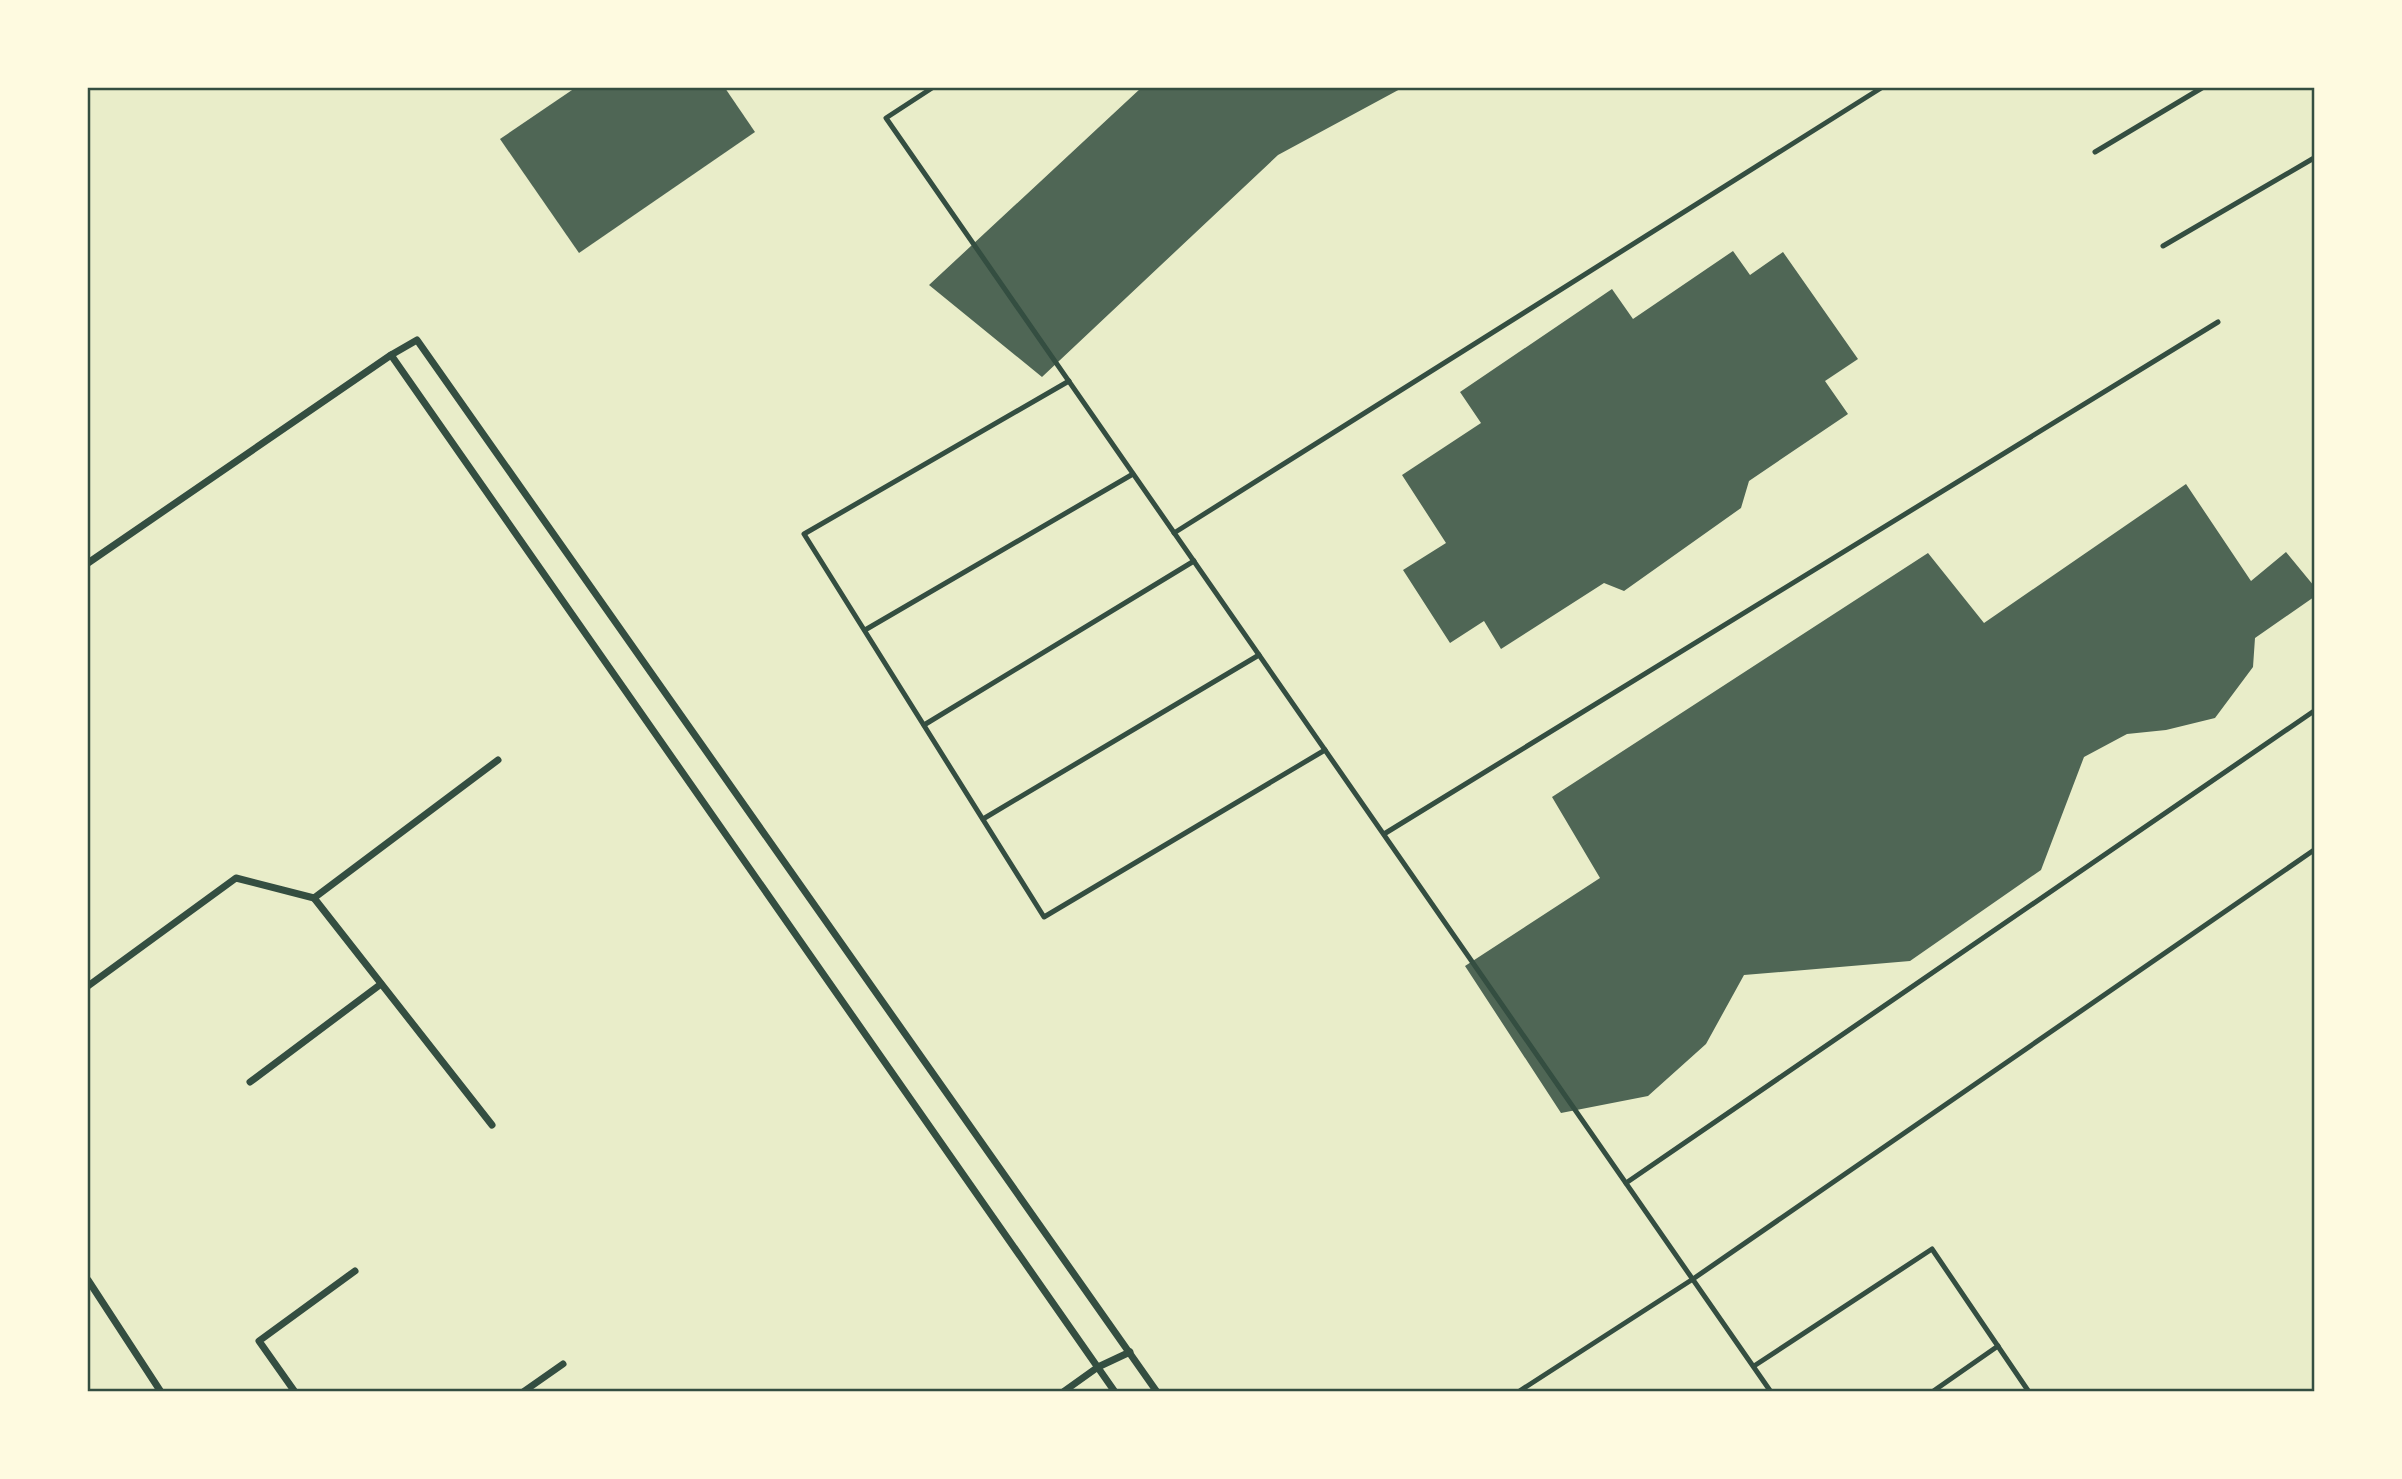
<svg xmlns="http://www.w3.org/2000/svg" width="2402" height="1479" font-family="Lora,serif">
	<rect width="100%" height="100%" fill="#e9edc9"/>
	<!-- building -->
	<g fill="#4f6655">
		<polygon points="575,88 725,88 755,132 579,253 500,139"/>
		<polygon points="1141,88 1402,88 1278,155 1042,377 929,285"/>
		<polygon points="1733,251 1750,275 1783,252 1858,359 1825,381 1848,414 1749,481 1741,508 1624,591 1604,583 1501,649 1484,621 1450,643 1403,570 1446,543 1402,475 1481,423 1460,392 1612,289 1633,319"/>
		<polygon points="2186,484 2251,581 2286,552 2314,586 2314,597 2255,638 2253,667 2215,718 2166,730 2127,734 2084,757 2041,870 1910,961 1744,975 1706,1044 1648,1096 1561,1113 1465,966 1600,878 1552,797 1928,553 1984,623"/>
	</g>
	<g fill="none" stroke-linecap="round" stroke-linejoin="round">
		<!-- service -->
		<g stroke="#344e41" stroke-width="5">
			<polyline points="932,88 886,118 1771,1392"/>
			<polyline points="2095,152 2202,88"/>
			<polyline points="2163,246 2314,158"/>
			<polyline points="1069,381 804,534 1044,917 1325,750"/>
			<polyline points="1174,533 1881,88"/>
			<polyline points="865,630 1133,474"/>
			<polyline points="924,725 1194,561"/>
			<polyline points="983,819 1259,655"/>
			<polyline points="1384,834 2218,322"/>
			<polyline points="1626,1183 2314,711"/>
			<polyline points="1754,1366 1932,1249 2029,1392"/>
			<polyline points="1518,1392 1693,1279 2314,850"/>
			<polyline points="1932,1392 1998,1346"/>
		</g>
		<!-- minor -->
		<g stroke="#344e41" stroke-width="7">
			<polyline points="391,355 1115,1392"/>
			<polyline points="88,563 391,355 417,340 1157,1392"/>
			<polyline points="314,898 492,1125"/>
			<polyline points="88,986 236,878 314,898 498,760"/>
			<polyline points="250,1082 381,984"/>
			<polyline points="88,1280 161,1392"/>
			<polyline points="295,1392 259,1341 355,1271"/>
			<polyline points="523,1392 563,1364"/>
			<polyline points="1063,1392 1098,1367 1130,1352"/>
		</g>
	</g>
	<!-- border -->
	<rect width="2402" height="1479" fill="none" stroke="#fefae0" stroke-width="178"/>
	<rect x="89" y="89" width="2224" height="1301" fill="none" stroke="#344e41" stroke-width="2.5"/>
</svg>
